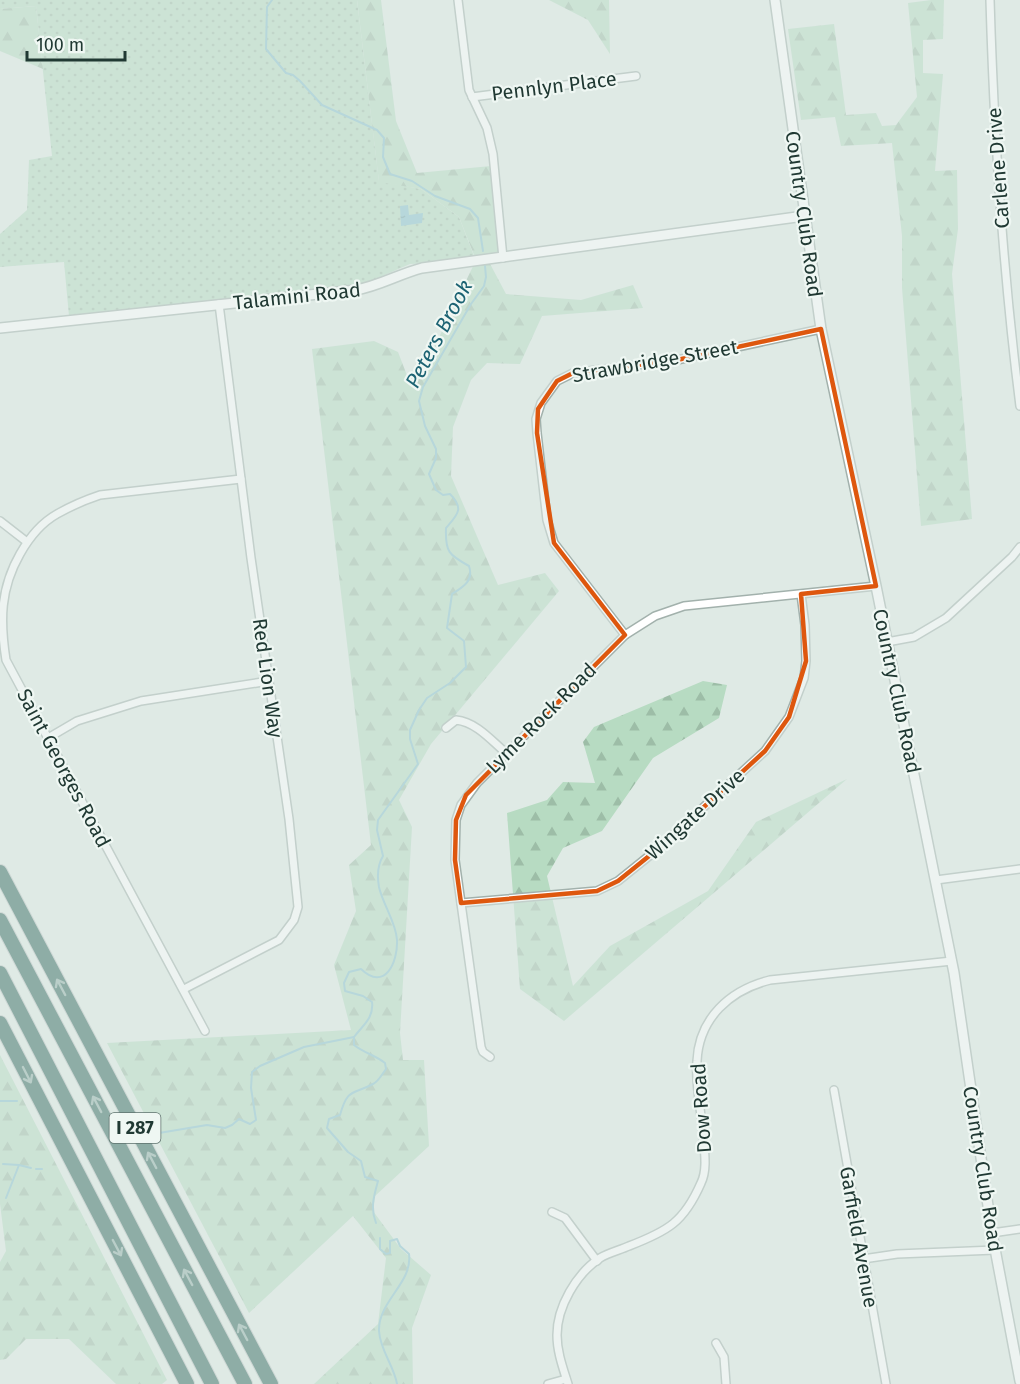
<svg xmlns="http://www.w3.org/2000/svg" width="1020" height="1384" font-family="'Fira Sans',sans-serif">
	<defs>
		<pattern id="grass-dots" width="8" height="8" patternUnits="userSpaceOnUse" patternTransform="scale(1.5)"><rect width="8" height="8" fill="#b7dbc2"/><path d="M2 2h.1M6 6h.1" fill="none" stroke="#9dbda7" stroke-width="1.8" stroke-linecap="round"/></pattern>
		<pattern id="forest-firs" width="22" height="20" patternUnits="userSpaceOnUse" patternTransform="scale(1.5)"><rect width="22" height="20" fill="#b7dbc2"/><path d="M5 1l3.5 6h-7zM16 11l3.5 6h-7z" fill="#9dbda7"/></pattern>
		<pattern id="water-ripples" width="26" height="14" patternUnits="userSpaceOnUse" patternTransform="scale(1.5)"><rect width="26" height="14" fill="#87c2ce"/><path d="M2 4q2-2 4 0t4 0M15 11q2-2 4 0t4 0" fill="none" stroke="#6e9fa8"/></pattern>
	</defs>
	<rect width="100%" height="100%" fill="#dfeae5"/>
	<!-- grass -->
	<polygon fill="url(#grass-dots)" points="0,0 357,0 379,181 421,189 459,217 476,261 410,264 366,283 69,316 64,262 0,267 0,234 27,210 29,160 52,156 36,6 0,9"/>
	<!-- forest -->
	<g fill="url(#forest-firs)">
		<polygon points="357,0 381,0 396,121 417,173 491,166 504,257 488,260 506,294 581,300 633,285 643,308 542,316 520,364 487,363 471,380 453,427 451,476 498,585 545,573 559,591 431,744 399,800 412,827 400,1033 403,1060 424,1060 429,1146 375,1196 373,1211 401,1249 431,1275 412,1328 413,1384 314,1384 378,1324 386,1258 353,1216 249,1313 107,1043 351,1030 334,965 356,911 349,865 371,845 312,349 374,341 398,352 408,378 420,377 476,260 459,217 421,189 379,182"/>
		<polygon points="549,0 609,0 610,54 588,20"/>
		<polygon points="931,0 944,0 943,39 923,40 923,73 943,74 935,171 957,170 958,229 952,274 972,519 921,526 902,288 902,236 892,143 841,146 835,117 801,120 788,29 834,24 846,115 876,113 882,126 896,125 917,97 908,3"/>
		<polygon points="36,6 43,69 0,51 0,9"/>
		<polygon points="703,681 727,685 719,718 653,758 602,831 563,848 547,876 573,986 610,946 708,891 756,822 847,779 564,1021 520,989 507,813 547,800 563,782 595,783 583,742 594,727"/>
		<polygon points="0,1055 167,1380 162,1384 116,1384 69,1339 26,1339 6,1359 0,1360 0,1262 6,1251 0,1204"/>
	</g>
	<!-- water -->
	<polygon fill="url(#water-ripples)" points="408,205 409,215 423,213 422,223 401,226 400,206"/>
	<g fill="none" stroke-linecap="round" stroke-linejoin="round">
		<!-- stream -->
		<g stroke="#87c2ce" stroke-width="2">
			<polyline points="272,0 267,7 266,49 286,73 293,75 300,81 322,105 377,130 384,138 383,157 390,174 412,181 435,196 470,209 478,218 483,251"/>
			<polyline points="0,1101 17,1101"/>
			<polyline points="159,1133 207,1125 225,1128 232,1125 239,1119 250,1124 256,1120 251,1088 252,1072 260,1066 304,1047 354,1037"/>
			<polyline points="3,1164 19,1165 31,1168"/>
			<polyline points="36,1169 42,1169"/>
			<polyline points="6,1198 19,1165"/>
			<path d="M376 1223C370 1208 374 1196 378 1181L365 1177 361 1161 348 1152 327 1128 329 1119 340 1115C348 1087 353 1095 373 1084 379 1081 382 1074 386 1069L385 1063C375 1055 364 1053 354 1045V1037C363 1025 374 1018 372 1002L363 996 345 991 344 983 349 972 361 969C385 992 398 962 397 940 396 922 383 905 379 887 377 876 377 866 383 856L377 830 378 820 418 764 410 739V730L419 710 427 698 450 683 466 667 464 641 447 628 452 594C463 587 474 581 469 566 449 555 445 552 446 528 457 515 465 509 450 494L443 495 436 490 429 474 436 458V449L425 426 419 401 423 387 471 304 484 286 486 277 485 266"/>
			<path d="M380 1238V1249L386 1254 390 1253V1241L397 1239 400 1246 409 1254C413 1283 378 1301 379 1331 380 1350 394 1366 397 1384"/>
		</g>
		<defs>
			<g id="minor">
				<polyline points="458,0 469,90 487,128 493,154 503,258"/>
				<path d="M990 0C994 136 1003 272 1020 406"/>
				<polyline points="472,97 636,76"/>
				<polyline points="0,521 27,542"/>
				<polyline points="625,635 554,543 547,520 537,433 536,419 541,403 557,381 573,373 677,360 821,329"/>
				<polyline points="887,642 914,637 946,618 1012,557 1020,547"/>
				<path d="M446 728 456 720C476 722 491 740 506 753"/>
				<polyline points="48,738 77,721 141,701 269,681"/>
				<polyline points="936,880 1020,869"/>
				<polyline points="461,903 597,891 618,881 659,848 765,751 789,717 804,678 806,661 805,625 801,594"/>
				<polyline points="184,989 279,940 294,920 298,907 289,819 251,558 219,304"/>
				<path d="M205 1031 6 660C0 621 0 589 20 554 29 538 41 523 57 514 71 506 85 500 100 495L241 479"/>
				<polyline points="490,1057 483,1052 481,1047 455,860 456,820 461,805 477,783 625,635 655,616 684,606 876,586"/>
				<polyline points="834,1090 886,1384"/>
				<polyline points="552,1212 565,1218 597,1261"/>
				<polyline points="992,1233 1020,1229"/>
				<polyline points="863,1259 897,1254 995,1250"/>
				<polyline points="716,1343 724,1357 726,1384"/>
				<polyline points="548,1384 566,1379"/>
				<path d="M568 1384C563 1368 557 1352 557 1335 557 1307 576 1274 600 1258 608 1253 620 1250 629 1246 668 1231 684 1222 701 1183 708 1169 704 1149 703 1133 701 1110 695 1084 697 1061 699 1018 730 990 770 980L952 961"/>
			</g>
			<g id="tertiary">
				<polyline points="775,0 821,329 876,586 954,973 992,1233 1020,1381"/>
				<path d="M0 328 356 290C379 286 399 274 422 268L804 216"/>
			</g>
			<g id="motorway">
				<polyline points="0,872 271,1384"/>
				<polyline points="0,920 245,1384"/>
				<polyline points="0,973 212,1384"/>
				<polyline points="0,1023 187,1384"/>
			</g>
		</defs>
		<!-- minor casing -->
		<use href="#minor" stroke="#a2b1ac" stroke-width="10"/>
		<!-- tertiary casing -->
		<use href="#tertiary" stroke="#a2b1ac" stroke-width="12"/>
		<!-- motorway casing -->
		<use href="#motorway" stroke="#bcc4c2" stroke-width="16"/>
		<!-- minor -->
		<use href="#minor" stroke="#fff" stroke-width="7"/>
		<!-- tertiary -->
		<use href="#tertiary" stroke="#fff" stroke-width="9"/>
		<!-- motorway -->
		<use href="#motorway" stroke="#2d645a" stroke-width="14"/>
	</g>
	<!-- one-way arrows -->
	<defs><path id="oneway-shaft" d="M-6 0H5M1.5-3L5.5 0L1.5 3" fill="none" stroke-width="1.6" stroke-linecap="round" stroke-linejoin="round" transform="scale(1.5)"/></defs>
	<g stroke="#8eaea6">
		<use href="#oneway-shaft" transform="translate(61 987) rotate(-118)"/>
		<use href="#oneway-shaft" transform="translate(27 1075) rotate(63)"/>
		<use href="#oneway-shaft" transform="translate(97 1104) rotate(-118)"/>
		<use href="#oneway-shaft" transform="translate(152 1160) rotate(-118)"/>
		<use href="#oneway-shaft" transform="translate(117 1248) rotate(62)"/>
		<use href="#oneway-shaft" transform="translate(188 1277) rotate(-118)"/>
		<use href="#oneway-shaft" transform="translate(243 1332) rotate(-118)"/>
	</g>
	<!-- marked area -->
	<path d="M0 0H1020V1384H0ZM821 329 876 586 801 594 806 661 789 717 765 751 659 848 618 881 597 891 461 903 455 860 456 820 466 795 625 635 554 543 537 433 538 409 557 381 573 373 677 360Z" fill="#dfeae5" fill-opacity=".55" fill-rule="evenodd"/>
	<path fill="none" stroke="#de570e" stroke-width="4.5" stroke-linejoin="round" d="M821 329 876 586 801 594 806 661 789 717 765 751 659 848 618 881 597 891 461 903 455 860 456 820 466 795 625 635 554 543 537 433 538 409 557 381 573 373 677 360Z"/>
	<g text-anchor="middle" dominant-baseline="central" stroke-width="4.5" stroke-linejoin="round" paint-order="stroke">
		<!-- shield labels -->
		<rect fill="#eff7f3" stroke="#5e726d" stroke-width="1.5" x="109.5" y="1113" width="51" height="30" rx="4.5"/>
		<g font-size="18" font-weight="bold" fill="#203933">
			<text x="135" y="1128">I 287</text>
		</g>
		<!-- street labels -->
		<g font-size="20" fill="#203933" stroke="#eff7f3">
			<text transform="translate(554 86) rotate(-7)">Pennlyn Place</text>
			<text transform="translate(998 168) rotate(-94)">Carlene Drive</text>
			<text transform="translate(804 214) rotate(82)">Country Club Road</text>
			<text transform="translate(297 296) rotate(-6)">Talamini Road</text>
			<text transform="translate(655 361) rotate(-10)">Strawbridge Street</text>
			<text transform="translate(268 678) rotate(82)">Red Lion Way</text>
			<text transform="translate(897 691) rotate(78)">Country Club Road</text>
			<text transform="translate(541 718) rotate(-45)">Lyme Rock Road</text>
			<text transform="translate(64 768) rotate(62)">Saint Georges Road</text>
			<text transform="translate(695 814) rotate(-42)">Wingate Drive</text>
			<text transform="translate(701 1108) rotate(-94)">Dow Road</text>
			<text transform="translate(983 1169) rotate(81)">Country Club Road</text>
			<text transform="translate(859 1237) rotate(80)">Garfield Avenue</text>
		</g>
		<!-- water labels -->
		<g font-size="21" font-style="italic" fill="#1c6373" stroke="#eff7f3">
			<text transform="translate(439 334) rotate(-62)">Peters Brook</text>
		</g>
	</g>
	<!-- scale -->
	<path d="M27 51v9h98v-9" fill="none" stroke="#203933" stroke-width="3"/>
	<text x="36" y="51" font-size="18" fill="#203933" stroke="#eff7f3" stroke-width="4.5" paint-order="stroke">100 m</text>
</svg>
